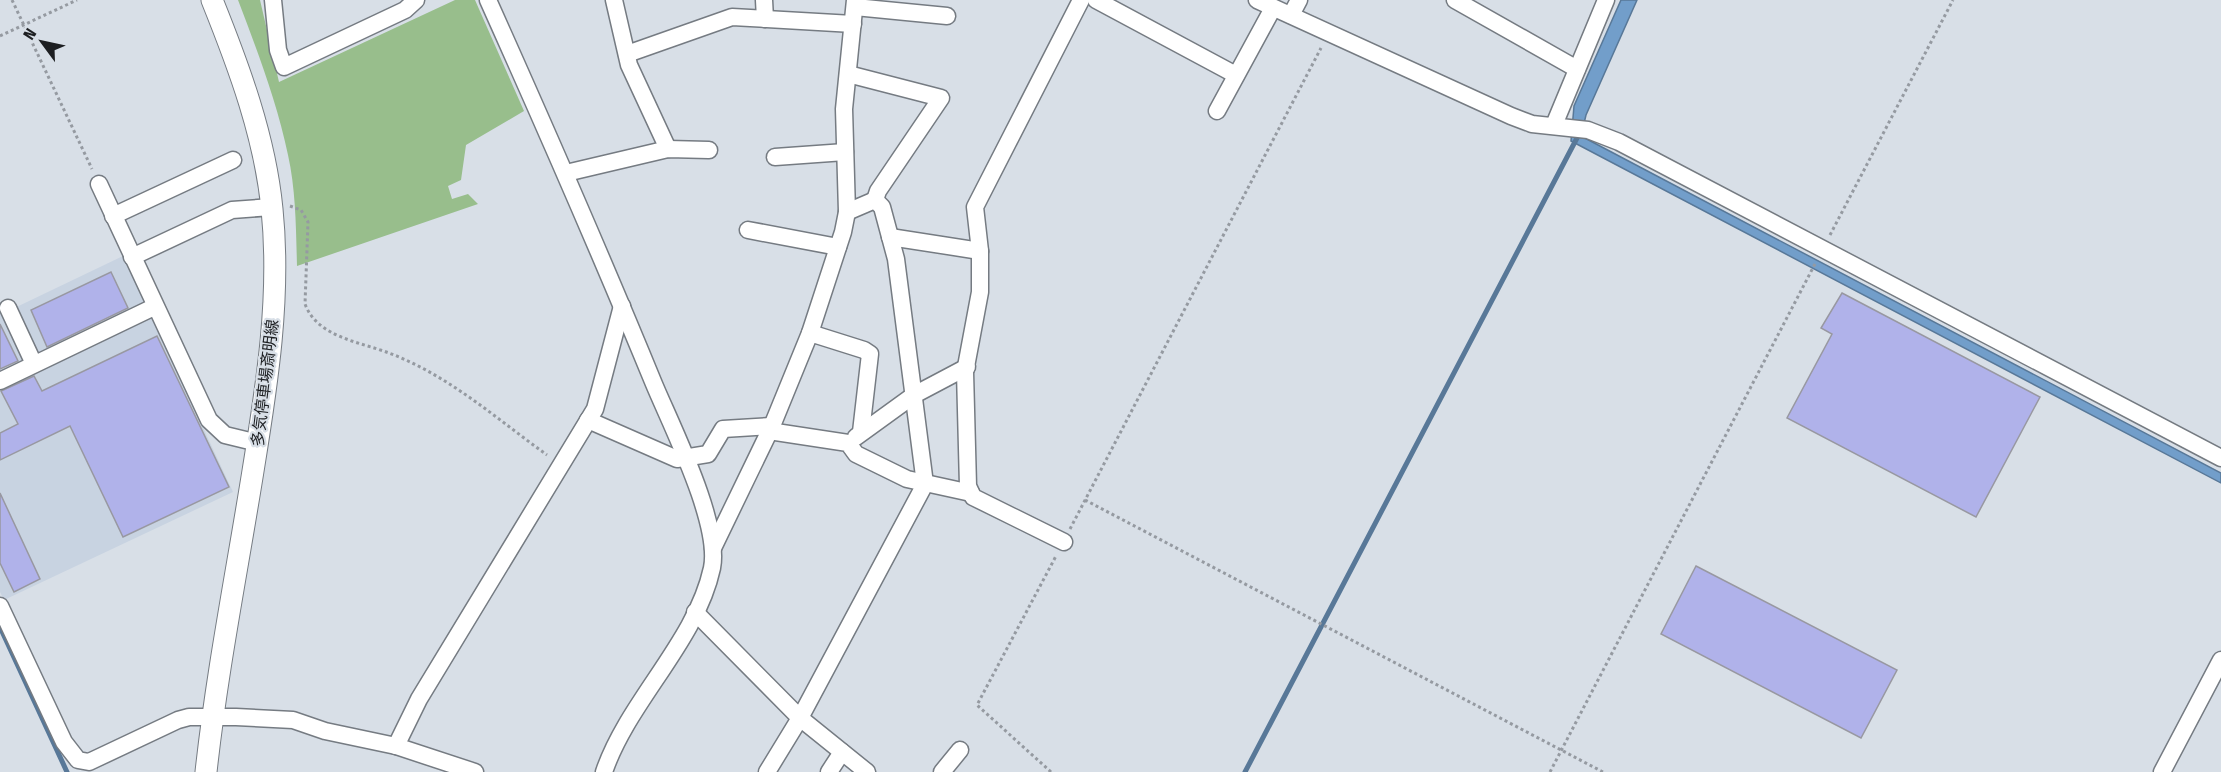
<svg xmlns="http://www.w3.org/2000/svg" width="2221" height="772" font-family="'Fira Sans Condensed','Noto Sans JP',sans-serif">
	<rect width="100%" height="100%" fill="#d8dfe7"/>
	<!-- built -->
	<polygon fill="#c8d3e1" points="123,256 233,492 4,600 0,592 0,306 4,313"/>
	<!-- forest -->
	<path fill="#98be8c" d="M238 0H260L279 82 455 0H475L524 111 466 145 461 180 448 186 452 199 468 194 478 204 297 266C296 229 296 191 288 155 277 102 257 50 238 0Z"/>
	<!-- water -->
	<polygon fill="#729eca" stroke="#587898" stroke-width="1.5" points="1621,0 1637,0 1586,115 1581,136 2221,473 2221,483 1571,141 1574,106"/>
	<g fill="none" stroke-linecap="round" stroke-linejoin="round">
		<!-- stream -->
		<g stroke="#587898" stroke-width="5">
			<polyline points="0,627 67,772"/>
			<polyline points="1245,772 1577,138"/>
		</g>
	</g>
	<!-- building -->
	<g fill="#b0b2ea" stroke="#9898a1" stroke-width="1.5">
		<polygon points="111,272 128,308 47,347 31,310"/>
		<polygon points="1842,293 2040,397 1976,517 1787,418 1832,334 1821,328"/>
		<polygon points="0,324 18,361 0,369"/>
		<polygon points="157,336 229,487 123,537 70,426 0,460 0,433 18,424 1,391 34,376 42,391"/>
		<polygon points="0,493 40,579 14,592 0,563"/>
		<polygon points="1696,566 1897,670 1861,738 1661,634"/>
	</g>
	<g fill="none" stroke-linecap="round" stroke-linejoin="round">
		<defs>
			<g id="minor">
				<polyline points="273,0 278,50 284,67 405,10 416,0"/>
				<path d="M488 0C545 127 601 255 654 384 672 427 721 524 712 568 696 642 628 701 604 772"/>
				<polyline points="614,0 629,65 668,149"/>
				<polyline points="764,0 765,19"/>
				<polyline points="1096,0 1236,75"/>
				<polyline points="1257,0 1511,116 1532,124 1588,130 1619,142 2221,458"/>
				<polyline points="1455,0 1577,69"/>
				<polyline points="855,7 947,16"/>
				<polyline points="1291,15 1299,0"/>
				<polyline points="627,54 732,17 853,24"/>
				<polyline points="848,74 941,98 878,191 875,200"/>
				<polyline points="1217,111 1273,8"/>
				<polyline points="1554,125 1606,0"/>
				<polyline points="775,157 845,152"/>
				<polyline points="566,173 668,149 709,150"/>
				<polyline points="99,184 209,420 225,435 258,443"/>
				<polyline points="113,216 233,160"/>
				<polyline points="748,230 838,247"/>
				<polyline points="890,237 980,251"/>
				<polyline points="132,257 232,210 272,207"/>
				<polyline points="8,308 34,364"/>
				<polyline points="810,333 864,350 870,354 861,432"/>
				<polyline points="0,381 154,307"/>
				<polyline points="588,420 677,459 708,454 723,429 772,426"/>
				<polyline points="769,431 848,443 856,454 907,479 971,493"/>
				<polyline points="856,437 914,395 967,367"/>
				<polyline points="1064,542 973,497 968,486 965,372 980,292 980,251 975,207 1081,0"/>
				<polyline points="713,548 772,426 810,333 843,232 847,212 844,109 855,0"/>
				<polyline points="0,606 64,742 78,760 89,762 178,720 189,717 236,717 293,720 325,731 396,746 475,772"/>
				<polyline points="695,612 800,718 867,772"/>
				<polyline points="396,746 419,699 595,409 622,306"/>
				<polyline points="767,772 800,718 925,484 896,259 882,207 875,200 847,212"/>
				<polyline points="829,772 842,752"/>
				<polyline points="942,772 960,750"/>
				<polyline points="2162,772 2221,660"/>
			</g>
			<path id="major" d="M206 772C217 671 237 571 253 471 267 385 281 296 272 209 265 137 239 67 212 0"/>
		</defs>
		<!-- minor casing -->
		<use href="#minor" stroke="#757b82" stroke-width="19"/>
		<!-- major casing -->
		<use href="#major" stroke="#757b82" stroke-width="23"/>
		<!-- path -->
		<g stroke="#959aa1" stroke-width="3" stroke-dasharray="3 3" stroke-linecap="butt">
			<polyline points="12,0 92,169"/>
			<polyline points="0,36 77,0"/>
			<path d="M290 206 301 210 308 222 305 304C317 337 360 342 389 353 448 375 497 419 547 455"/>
			<polyline points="1830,235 1953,0"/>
			<polyline points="1085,500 1603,772"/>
			<polyline points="1070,529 1321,48"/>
			<polyline points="1051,772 977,705 1056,556"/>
			<polyline points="1550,772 1816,262"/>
		</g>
		<!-- minor -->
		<use href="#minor" stroke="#fff" stroke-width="16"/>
		<!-- major -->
		<use href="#major" stroke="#fff" stroke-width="21"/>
	</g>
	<g text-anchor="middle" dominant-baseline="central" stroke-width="4.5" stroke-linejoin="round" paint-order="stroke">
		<!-- street labels -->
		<g font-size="16" fill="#1d1f22" stroke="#d8dfe7">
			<text transform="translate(265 383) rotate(-83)">多気停車場斎明線</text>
		</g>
	</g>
	<!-- north arrow -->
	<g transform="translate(42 42) rotate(303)" stroke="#d8dfe7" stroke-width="4.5" paint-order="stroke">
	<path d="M0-4.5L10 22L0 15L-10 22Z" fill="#1d1f22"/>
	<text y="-9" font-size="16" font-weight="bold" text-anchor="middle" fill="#1d1f22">N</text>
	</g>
</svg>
